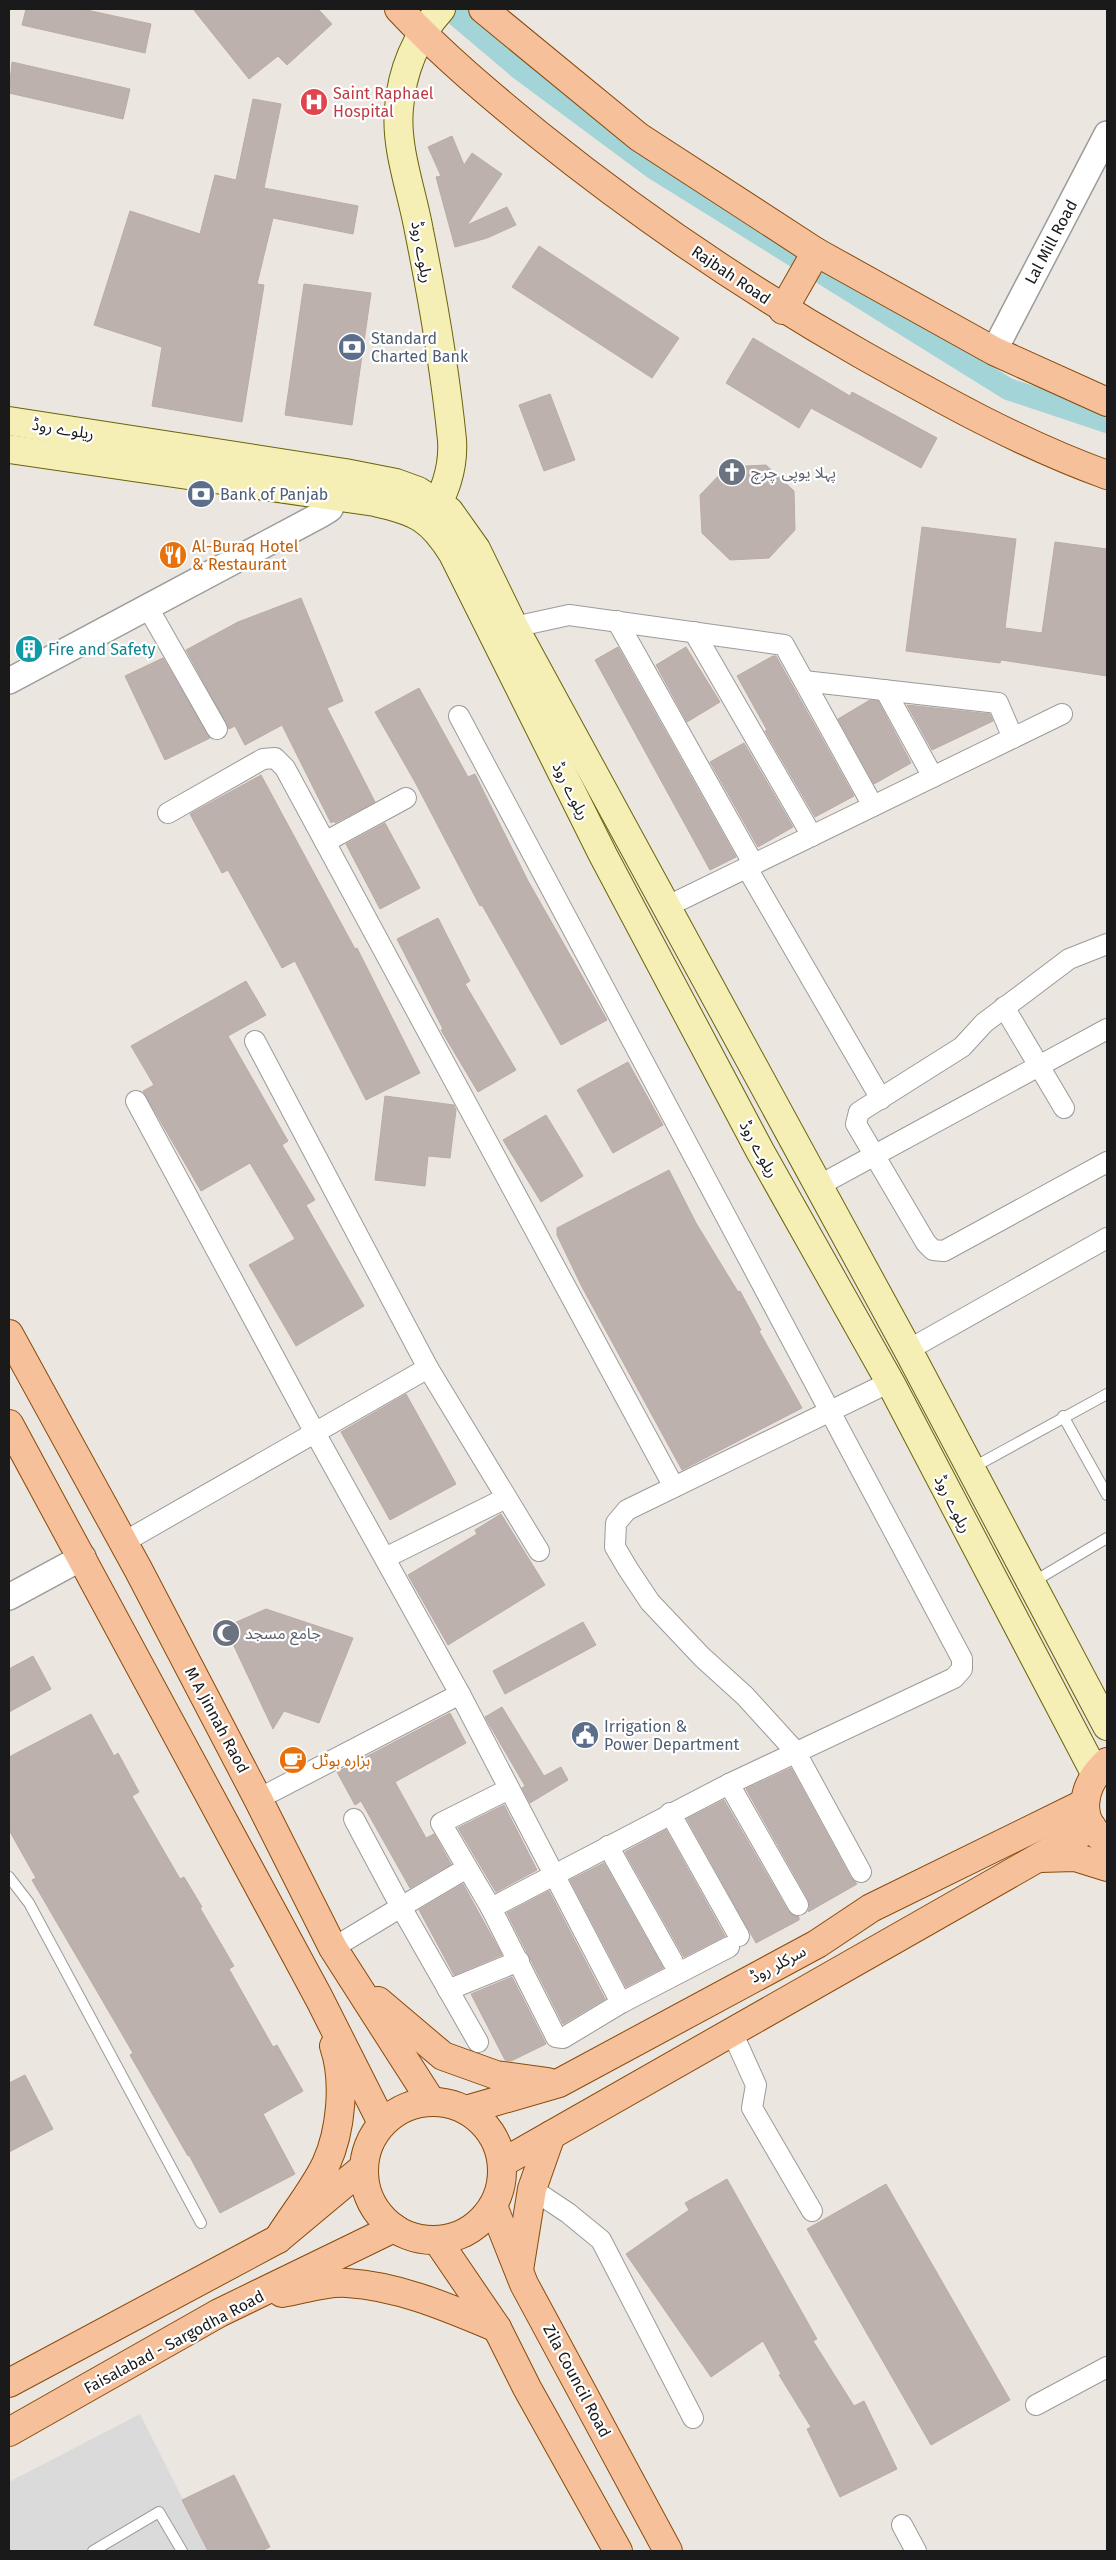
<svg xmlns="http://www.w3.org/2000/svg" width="1116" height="2560" font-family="'Fira Sans','Noto Sans Arabic',sans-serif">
	<rect width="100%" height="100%" fill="#ece6e0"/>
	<!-- parking -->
	<polygon fill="#dadada" points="140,2414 209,2551 9,2551 9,2482"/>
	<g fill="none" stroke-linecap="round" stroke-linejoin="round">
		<!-- canal -->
		<polyline stroke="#a2d4d8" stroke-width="22" points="449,9 521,70 653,168 1008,389 1107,422"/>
	</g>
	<!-- building -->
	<g fill="#bcb1ad" stroke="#bcaba4">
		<polygon points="26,9 82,9 151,24 145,53 22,25"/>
		<polygon points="193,9 318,9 332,24 287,65 278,56 249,79"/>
		<polygon points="12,62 130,89 123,119 9,93"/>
		<polygon points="253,99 281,104 264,188 358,206 353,234 273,218 257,284 264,285 242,422 152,406 162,347 94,325 130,211 200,234 215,175 236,180"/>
		<polygon points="452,136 464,165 472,153 502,174 467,225 507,207 516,225 487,238 455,247 436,177 441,176 428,147"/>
		<polygon points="539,246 679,338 652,378 512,287"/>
		<polygon points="304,284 371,293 352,425 285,415"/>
		<polygon points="753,338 850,396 852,392 937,438 921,468 811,408 799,428 726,383"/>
		<polygon points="550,394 575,460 544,471 519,405"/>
		<polygon points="766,465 794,491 795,530 769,558 730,560 702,533 700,495 727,467"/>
		<polygon points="922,527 1016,539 1005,628 1042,633 1055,542 1107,549 1107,676 1001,660 1000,663 906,651"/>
		<polygon points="301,598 343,701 327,708 375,802 335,823 334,821 331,823 282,725 245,745 235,726 229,729 186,650 238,622"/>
		<polygon points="618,647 736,857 710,870 595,660"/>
		<polygon points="686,647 720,702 687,722 656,665"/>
		<polygon points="773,656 776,656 854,796 815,817 765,731 767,730 737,676"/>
		<polygon points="163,658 210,738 165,760 125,676"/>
		<polygon points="419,688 468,777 475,774 528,881 607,1020 561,1045 482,905 480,906 415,782 375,712"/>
		<polygon points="870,700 878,701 911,763 874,784 838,719"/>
		<polygon points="907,705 990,714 993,721 932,750"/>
		<polygon points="744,743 793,827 758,847 710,762"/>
		<polygon points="261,775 355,949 357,948 420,1073 366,1100 295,961 282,968 228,870 222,873 190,814"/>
		<polygon points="385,823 420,888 380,909 346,844"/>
		<polygon points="438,918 470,981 465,984 516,1070 478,1092 441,1030 443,1029 397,939"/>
		<polygon points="246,981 266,1015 228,1036 288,1141 282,1145 315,1200 306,1205 364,1306 296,1346 249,1265 295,1239 250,1163 201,1191 143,1091 154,1085 131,1046"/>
		<polygon points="628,1062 663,1125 613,1153 577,1090"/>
		<polygon points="385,1096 454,1105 456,1110 450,1158 428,1156 425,1186 375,1180"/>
		<polygon points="546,1115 583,1176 541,1202 503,1140"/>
		<polygon points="669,1170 696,1223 738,1292 740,1291 761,1330 759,1331 802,1408 682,1470 582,1287 557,1235 557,1228"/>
		<polygon points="406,1394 456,1484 390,1520 341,1432"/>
		<polygon points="501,1514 545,1585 448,1645 408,1575 477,1534 475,1530"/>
		<polygon points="266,1609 353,1638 319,1723 284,1711 273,1729 225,1627"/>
		<polygon points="583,1622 596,1645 505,1694 493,1671"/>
		<polygon points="33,1656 51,1689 9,1712 9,1669"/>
		<polygon points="502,1707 544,1776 561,1767 568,1780 530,1803 522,1788 525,1786 485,1717"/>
		<polygon points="450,1713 466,1743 395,1782 426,1838 434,1834 451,1864 410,1888 361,1801 355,1805 337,1772"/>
		<polygon points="91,1714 114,1756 118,1753 139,1792 132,1796 180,1879 184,1877 202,1907 200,1908 234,1966 229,1969 273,2047 277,2045 303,2091 263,2114 295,2174 220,2213 189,2155 188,2156 130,2055 133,2053 32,1880 36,1878 9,1830 9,1757"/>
		<polygon points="791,1768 851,1878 857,1884 808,1912 810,1906 808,1899 746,1789"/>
		<polygon points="724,1800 788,1911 799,1917 799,1920 756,1943 687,1819"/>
		<polygon points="504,1805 537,1870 496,1892 458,1828"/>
		<polygon points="666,1830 725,1936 684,1957 625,1852"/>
		<polygon points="604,1863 663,1968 626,1987 570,1880"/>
		<polygon points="463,1884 502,1955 454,1975 419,1910"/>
		<polygon points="549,1891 605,1999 563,2024 507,1913"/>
		<polygon points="512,1977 546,2044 511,2061 505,2060 471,1994"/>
		<polygon points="25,2075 53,2129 9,2152 9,2083"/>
		<polygon points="727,2179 817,2339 813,2341 854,2406 864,2401 897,2469 840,2497 807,2429 811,2427 779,2375 781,2374 763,2341 711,2377 626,2254 689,2210 685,2203"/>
		<polygon points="886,2184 1010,2400 931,2445 807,2229"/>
		<polygon points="234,2475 270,2547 261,2551 208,2551 182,2500"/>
	</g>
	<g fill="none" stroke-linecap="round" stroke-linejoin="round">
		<defs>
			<g id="service">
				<polyline points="1063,1416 1107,1495"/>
				<polyline points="972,1468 1107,1394"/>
				<polyline points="1033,1582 1107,1538"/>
				<polyline points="9,1877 29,1903 201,2223"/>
				<polyline points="93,2551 159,2512 182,2551"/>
			</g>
			<g id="minor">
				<polyline points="147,606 217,729"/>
				<polyline points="617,621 754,865"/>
				<polyline points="514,627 569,615 784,645 873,806"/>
				<polyline points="694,632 812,836"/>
				<polyline points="804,681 998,703 1013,738"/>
				<polyline points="885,690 933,777"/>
				<polyline points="459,716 962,1659 962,1669 954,1678 729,1784 491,1908 556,2037 563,2038 621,2003 729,1947"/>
				<polyline points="168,813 263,759 275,758 285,768 674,1487"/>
				<polyline points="325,842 406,798"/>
				<polyline points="747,868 881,1099"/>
				<polyline points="668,906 1062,714"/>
				<polyline points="1107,944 1069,959 984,1023 962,1047 859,1112 856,1124 926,1243 933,1250 944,1251 1107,1162"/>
				<polyline points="1004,1007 1064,1108"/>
				<polyline points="255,1041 428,1368 539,1551"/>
				<polyline points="136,1101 314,1431 460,1694 621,2003"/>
				<polyline points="818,1186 1107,1029"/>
				<polyline points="908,1350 1107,1238"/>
				<polyline points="124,1542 428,1368"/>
				<polyline points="385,1558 506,1498"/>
				<polyline points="729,1784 798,1905"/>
				<polyline points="258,1799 460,1694"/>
				<polyline points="670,1813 739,1936"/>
				<polyline points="354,1819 401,1907 467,1868"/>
				<polyline points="608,1846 673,1962"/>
				<polyline points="861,1872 795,1751 745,1696 702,1657 650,1602 628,1569 615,1547 616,1523 627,1510 890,1382"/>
				<polyline points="491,1908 441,1823 509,1789"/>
				<polyline points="333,1948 401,1907 478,2042"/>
				<polyline points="448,1990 519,1961"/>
				<polyline points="732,2032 756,2085 752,2108 812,2211"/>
				<polyline points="532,2189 568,2213 601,2240 693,2418"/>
				<polyline points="1036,2405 1107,2367"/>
				<polyline points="902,2525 916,2551"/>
			</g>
			<g id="tertiary">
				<polyline points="994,351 1107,134"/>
				<polyline points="9,681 322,514 330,509 336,496"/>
				<polyline points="9,1597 83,1557"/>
			</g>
			<g id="secondary">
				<polyline points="9,421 345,473 396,483 418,491 449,511 476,549 514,627 908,1350 1107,1726"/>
				<path d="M9 449 375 502C416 511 431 518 453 554L603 855 760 1151 890 1382 1095 1773"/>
				<path d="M431 519C444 492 454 470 452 440 445 370 433 300 419 231 412 191 395 148 399 108 402 70 416 37 441 9"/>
			</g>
			<g id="primary">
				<path d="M399 9C442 55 490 95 539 135 641 217 747 289 861 354 941 399 1021 444 1107 475"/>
				<polyline points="483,9 639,137 816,252 994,351 1107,402"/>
				<polyline points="783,310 816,252"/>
				<polyline points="9,1334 138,1569 258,1799 333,1948 431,2101"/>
				<polyline points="9,1424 319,1998 382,2123"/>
				<path d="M1107 1762C1082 1785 1074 1821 1107 1842"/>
				<polyline points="1040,1858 1075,1857 1107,1867"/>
				<polyline points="378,2001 443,2056 496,2075 548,2082"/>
				<circle cx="433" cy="2171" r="69"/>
				<polyline points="466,2110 559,2083 817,1944 871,1908 1085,1803"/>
				<polyline points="502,2163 1092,1827"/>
				<polyline points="493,2206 524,2284 668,2551"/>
				<path d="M278 2239C293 2215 314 2189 326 2164 341 2131 346 2081 334 2046"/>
				<polyline points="437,2240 497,2328 527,2388 618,2551"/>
				<polyline points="519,2270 532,2189 551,2135"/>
				<path d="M282 2293C301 2290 328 2281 347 2283 399 2286 449 2308 497 2328"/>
				<polyline points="9,2383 278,2239 363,2168"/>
				<polyline points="9,2432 219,2313 394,2228"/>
			</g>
		</defs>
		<!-- service casing -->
		<use href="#service" stroke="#9b9b9b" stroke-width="12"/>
		<!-- minor casing -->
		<use href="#minor" stroke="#9b9b9b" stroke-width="22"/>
		<!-- tertiary casing -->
		<use href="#tertiary" stroke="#9b9b9b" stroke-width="28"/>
		<!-- secondary casing -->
		<use href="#secondary" stroke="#69640a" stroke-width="30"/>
		<!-- primary casing -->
		<use href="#primary" stroke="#894a08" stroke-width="30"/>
		<!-- service -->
		<use href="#service" stroke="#fff" stroke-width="10"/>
		<!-- minor -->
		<use href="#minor" stroke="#fff" stroke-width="20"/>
		<!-- tertiary -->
		<use href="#tertiary" stroke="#fff" stroke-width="25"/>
		<!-- secondary -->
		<use href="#secondary" stroke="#f5eeb5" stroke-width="28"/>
		<!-- primary -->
		<use href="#primary" stroke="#f6c09b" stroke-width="28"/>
	</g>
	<!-- icons -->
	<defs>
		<symbol id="hospital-disc" viewBox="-11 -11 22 22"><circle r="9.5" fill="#e0444e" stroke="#fff"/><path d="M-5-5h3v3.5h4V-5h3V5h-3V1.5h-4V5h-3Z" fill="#fff"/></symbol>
		<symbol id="bank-disc" viewBox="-11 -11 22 22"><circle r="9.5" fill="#5c6f8a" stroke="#fff"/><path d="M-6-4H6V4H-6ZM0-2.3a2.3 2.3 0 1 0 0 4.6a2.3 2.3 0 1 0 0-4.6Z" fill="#fff"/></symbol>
		<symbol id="church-disc" viewBox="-11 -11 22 22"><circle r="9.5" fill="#6b7280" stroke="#fff"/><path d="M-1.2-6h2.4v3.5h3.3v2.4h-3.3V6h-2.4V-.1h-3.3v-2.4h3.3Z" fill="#fff"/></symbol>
		<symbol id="restaurant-disc" viewBox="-11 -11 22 22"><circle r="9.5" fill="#e8710a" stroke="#fff"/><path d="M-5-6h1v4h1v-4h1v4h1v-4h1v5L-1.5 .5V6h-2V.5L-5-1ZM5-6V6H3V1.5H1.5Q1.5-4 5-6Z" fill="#fff"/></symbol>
		<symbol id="building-disc" viewBox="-11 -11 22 22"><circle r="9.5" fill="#0f9aa8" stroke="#fff"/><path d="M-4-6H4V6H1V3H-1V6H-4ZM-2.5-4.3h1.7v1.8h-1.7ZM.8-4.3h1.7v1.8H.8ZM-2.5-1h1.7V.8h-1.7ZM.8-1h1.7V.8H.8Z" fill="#fff"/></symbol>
		<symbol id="mosque-disc" viewBox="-11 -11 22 22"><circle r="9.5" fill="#6b7280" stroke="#fff"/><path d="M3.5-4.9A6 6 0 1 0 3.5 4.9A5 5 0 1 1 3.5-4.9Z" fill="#fff"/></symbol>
		<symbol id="civic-disc" viewBox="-11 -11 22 22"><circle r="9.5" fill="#5c6f8a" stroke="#fff"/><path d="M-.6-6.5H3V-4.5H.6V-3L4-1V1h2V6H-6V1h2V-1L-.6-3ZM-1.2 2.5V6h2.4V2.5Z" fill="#fff"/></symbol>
		<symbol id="cafe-disc" viewBox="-11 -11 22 22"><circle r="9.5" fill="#e8710a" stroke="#fff"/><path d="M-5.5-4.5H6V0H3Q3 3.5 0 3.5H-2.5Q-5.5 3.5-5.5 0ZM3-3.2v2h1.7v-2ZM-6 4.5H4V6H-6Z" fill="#fff"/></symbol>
	</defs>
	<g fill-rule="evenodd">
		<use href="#hospital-disc" x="298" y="86" width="32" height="32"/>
		<use href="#bank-disc" x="336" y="331" width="32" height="32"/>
		<use href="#church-disc" x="716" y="456" width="32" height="32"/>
		<use href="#bank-disc" x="185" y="478" width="32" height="32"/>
		<use href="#restaurant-disc" x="157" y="539" width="32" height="32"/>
		<use href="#building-disc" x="13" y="633" width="32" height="32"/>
		<use href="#mosque-disc" x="210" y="1617" width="32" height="32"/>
		<use href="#civic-disc" x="569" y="1719" width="32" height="32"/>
		<use href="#cafe-disc" x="277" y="1744" width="32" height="32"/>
	</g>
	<g text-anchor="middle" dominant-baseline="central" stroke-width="4.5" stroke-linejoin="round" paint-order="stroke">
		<!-- health labels -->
		<g font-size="16" fill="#be3a42" stroke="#fff" text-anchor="start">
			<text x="333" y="93">Saint Raphael<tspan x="333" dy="18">Hospital</tspan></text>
		</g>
		<!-- street labels -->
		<g font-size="16" fill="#1a1a1a" stroke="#fff">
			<text transform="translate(1051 242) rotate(-62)">Lal Mill Road</text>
			<text transform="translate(422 252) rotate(80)">ریلوے روڈ</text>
			<text transform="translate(731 275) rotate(34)">Rajbah Road</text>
			<text transform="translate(63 429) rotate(9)">ریلوے روڈ</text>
			<text transform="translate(571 791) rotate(63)">ریلوے روڈ</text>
			<text transform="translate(759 1149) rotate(61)">ریلوے روڈ</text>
			<text transform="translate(953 1504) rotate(63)">ریلوے روڈ</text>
			<text transform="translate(217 1720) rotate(62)">M A Jinnah Raod</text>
			<text transform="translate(778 1964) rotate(-28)">سرکلر روڈ</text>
			<text transform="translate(174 2342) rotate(-28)">Faisalabad - Sargodha Road</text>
			<text transform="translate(577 2381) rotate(62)">Zila Council Road</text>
		</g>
		<!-- service labels -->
		<g font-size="16" fill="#4e5e75" stroke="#fff" text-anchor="start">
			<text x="371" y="338">Standard<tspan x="371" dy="18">Charted Bank</tspan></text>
			<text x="220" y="494">Bank of Panjab</text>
			<text x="604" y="1726">Irrigation &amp;<tspan x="604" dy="18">Power Department</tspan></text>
		</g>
		<!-- worship labels -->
		<g font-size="16" fill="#5b616d" stroke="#fff" text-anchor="start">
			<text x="751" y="472">پہلا یوپی چرچ</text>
			<text x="245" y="1633">جامع مسجد</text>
		</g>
		<!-- food labels -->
		<g font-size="16" fill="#c56008" stroke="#fff" text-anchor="start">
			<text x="192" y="546">Al-Buraq Hotel<tspan x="192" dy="18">&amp; Restaurant</tspan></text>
			<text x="312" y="1760">ہزارہ ہوٹل</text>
		</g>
		<!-- culture labels -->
		<g font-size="16" fill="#0d838f" stroke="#fff" text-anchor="start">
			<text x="48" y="649">Fire and Safety</text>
		</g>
	</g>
	<!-- border -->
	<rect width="1116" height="2560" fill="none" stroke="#1a1a1a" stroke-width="20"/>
</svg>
